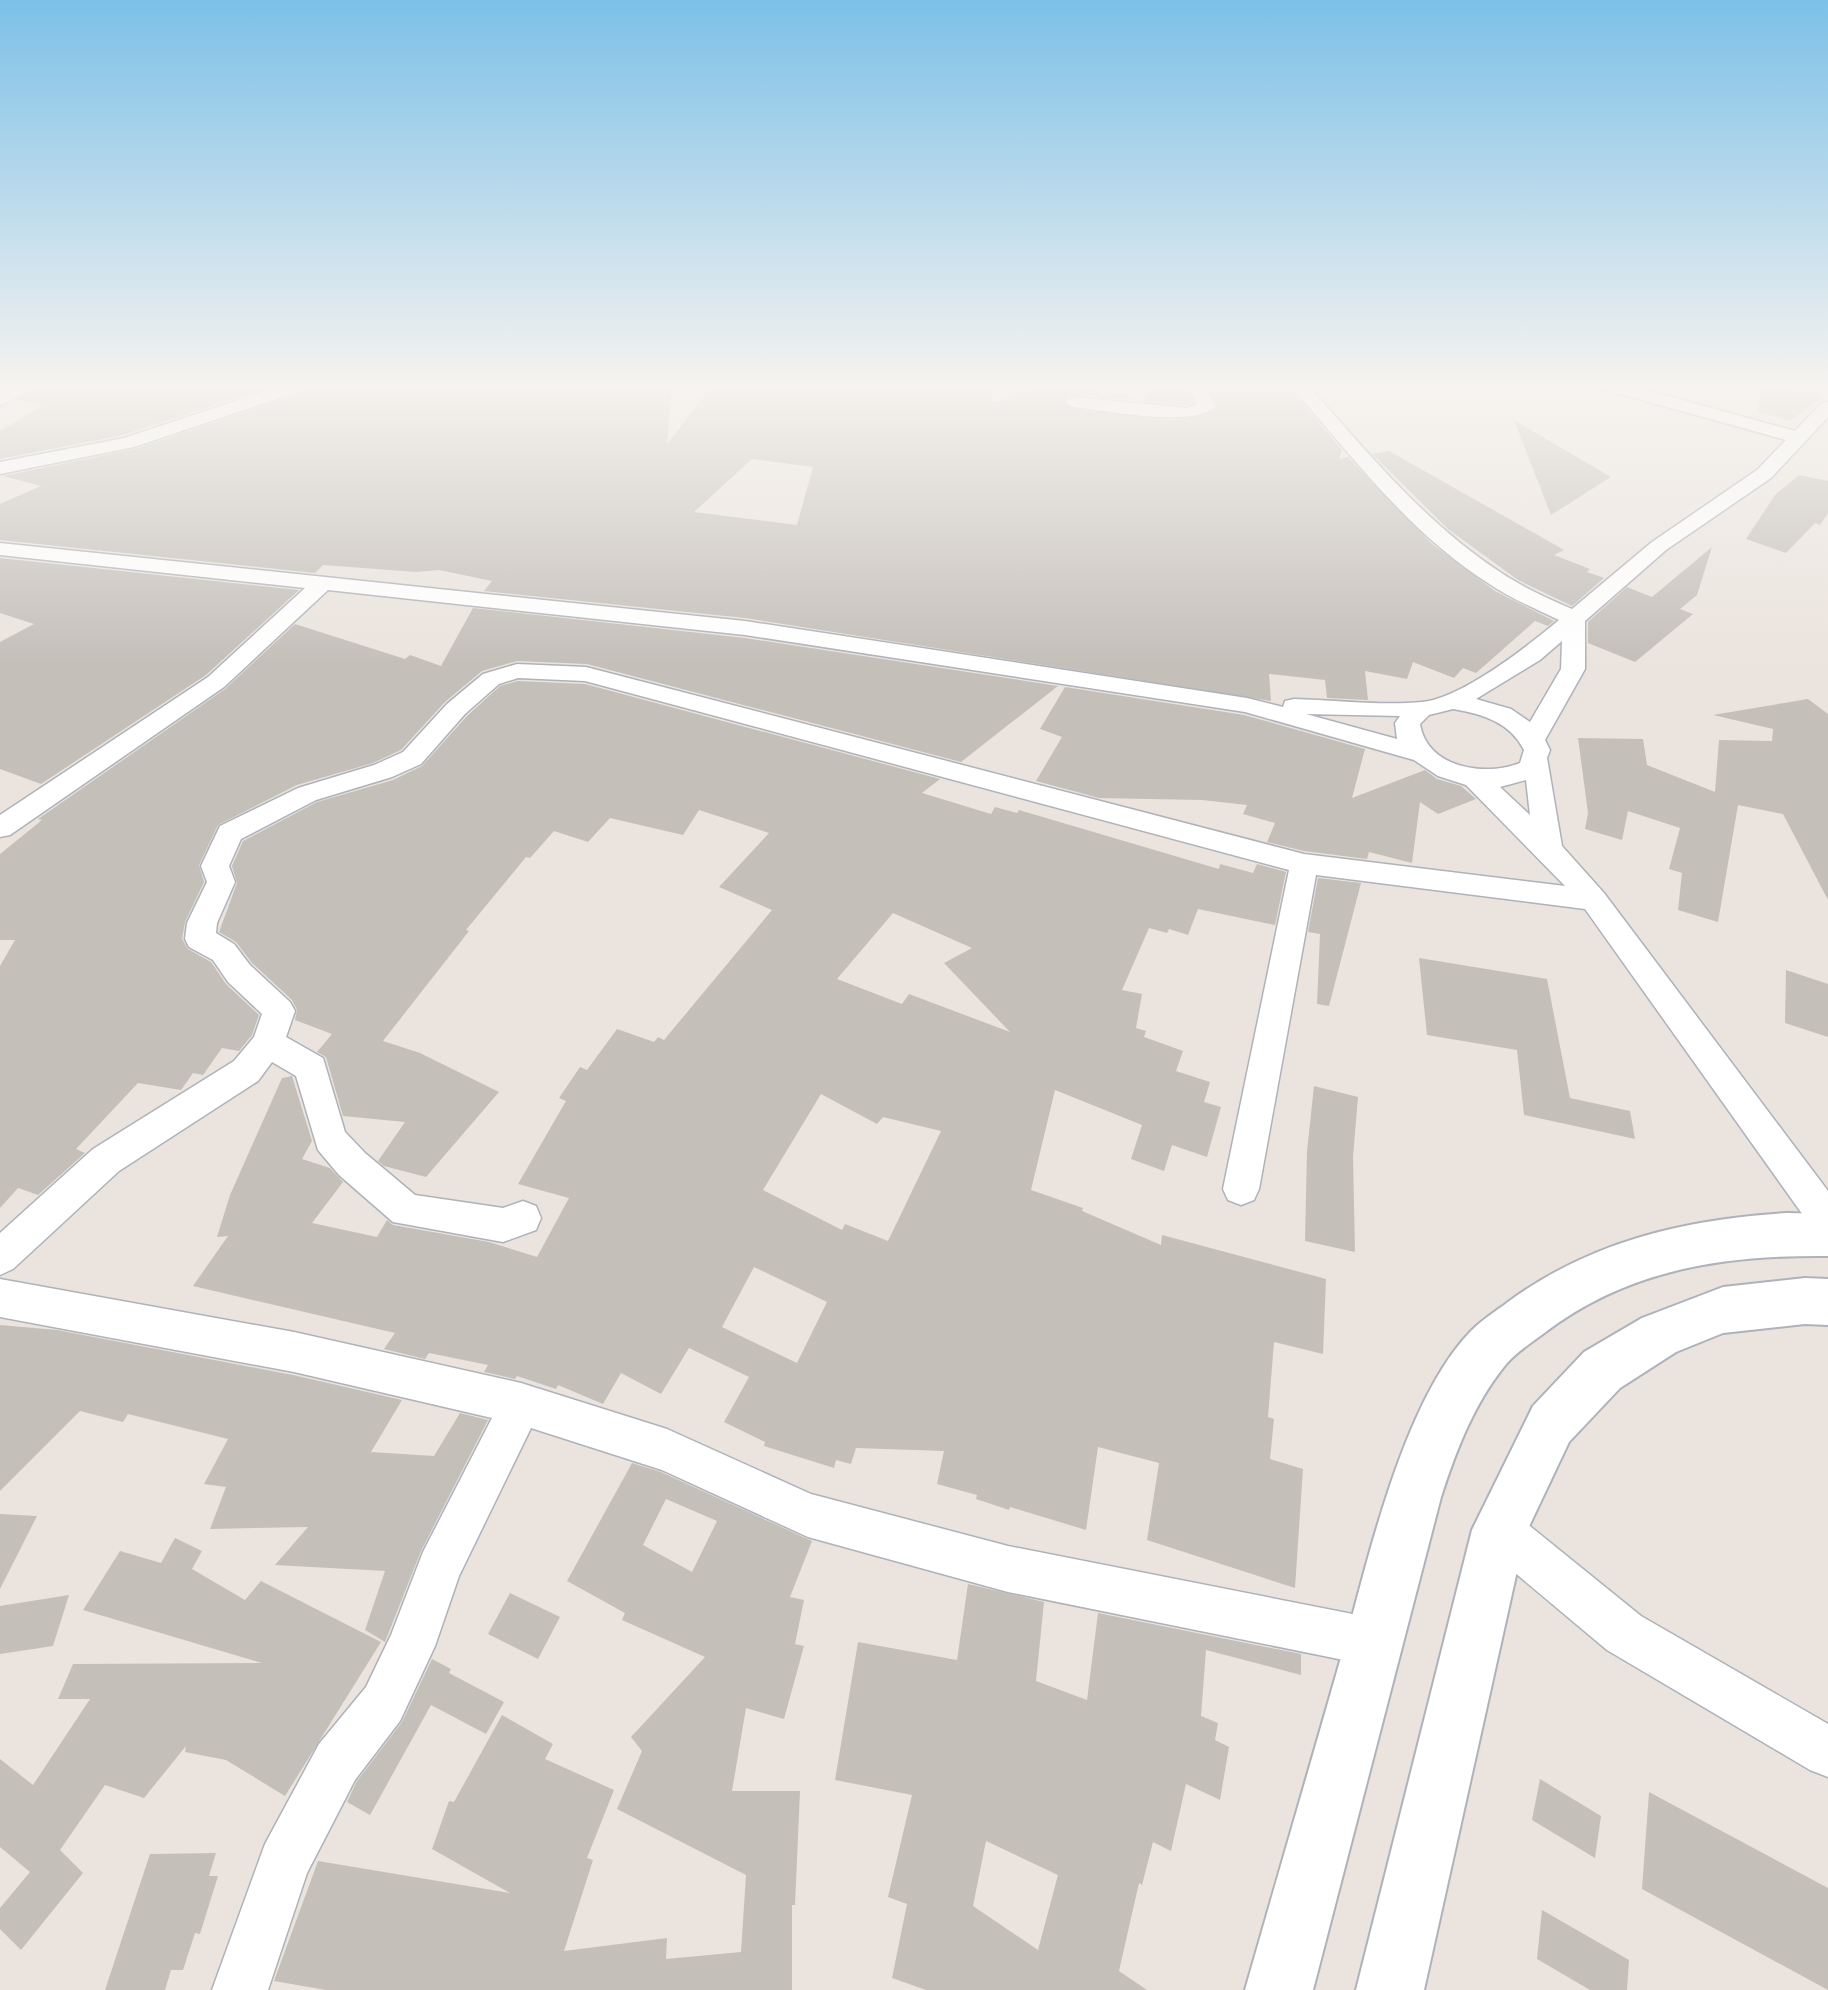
<svg xmlns="http://www.w3.org/2000/svg" width="1828" height="1990" font-family="'Fira Sans',sans-serif">
	<rect width="100%" height="100%" fill="#ebe4de"/>
	<!-- building -->
	<g fill="#c4bfb9" fill-rule="evenodd">
		<polygon points="44,384 278,384 123,435 0,459 0,431 44,405 17,400"/>
		<path d="M314 384 672 385 667 444 714 384H992V403L1058 384H1075L1104 395 1124 393 1132 400 1073 394 1062 401 1072 409 1170 420 1206 415 1219 407 1213 396 1295 395 1342 450 1339 459 1348 457 1432 544 1495 591 1554 621 1548 626 1535 621 1476 673 1463 668 1454 678 1413 662 1407 679 1365 671 1368 700 1327 698 1325 680 1269 674 1271 701 745 618 484 591 492 581 439 570 416 572 323 565 315 573 0 540V504L41 486 3 476 135 449 311 390ZM752 459 813 467 797 525 694 512Z"/>
		<polygon points="1157,384 1187,390 1193,403 1187,405 1142,401"/>
		<polygon points="1761,385 1824,396 1790,421 1758,412"/>
		<polygon points="1514,420 1611,477 1551,515"/>
		<polygon points="1389,451 1564,550 1554,555 1590,569 1587,572 1604,578 1572,606 1518,580 1448,529 1372,454"/>
		<polygon points="1799,475 1828,481 1828,513 1820,525 1815,523 1786,553 1746,539 1775,495"/>
		<polygon points="1712,547 1697,595 1680,609 1693,614 1635,662 1588,643 1588,622 1627,587 1652,597"/>
		<polygon points="0,558 299,590 206,675 41,784 0,769 0,642 34,624 0,613"/>
		<polygon points="473,608 745,638 1058,686 961,762 587,664 517,661 482,671 445,702 401,750 373,763 297,785 218,825 199,865 204,882 185,922 182,939 188,949 211,962 226,984 259,1015 252,1035 239,1051 222,1048 203,1075 193,1073 181,1090 138,1083 76,1149 85,1153 38,1195 18,1188 0,1208 0,966 15,940 0,940 0,854 42,820 38,819 225,689 295,624 405,659 410,655 441,666"/>
		<path d="M518 681 585 684 940 779 922 793 991 814 995 807 1017 813 1019 810 1219 869 1220 864 1253 873 1257 864 1286 872 1275 925 1198 909 1188 935 1169 929 1167 933 1149 928 1122 990 1142 994 1136 1028 1146 1031 1144 1037 1183 1051 1176 1071 1210 1082 1204 1102 1221 1107 1207 1157 1172 1145 1164 1171 1131 1159 1142 1125 1055 1090 1031 1190 1083 1208 1082 1211 1161 1245 1162 1235 1326 1279 1323 1354 1274 1342 1268 1417 1274 1419 1270 1459 1303 1469 1295 1588 1147 1540 1159 1463 1098 1447 1086 1530 1010 1507 1009 1510 976 1499 977 1495 937 1484 944 1451 856 1448 851 1464 836 1460 834 1468 764 1446 765 1442 724 1422 749 1377 689 1348 661 1394 621 1373 603 1404 558 1385 556 1389 517 1376 515 1379 484 1372 488 1365 429 1353 425 1359 384 1349 395 1333 193 1286 228 1236 217 1237 230 1195 282 1078 292 1076 312 1141 302 1159 330 1168 343 1182 312 1223 377 1237 387 1220 393 1225 489 1242 537 1257 569 1198 518 1184 566 1101 559 1098 580 1067 587 1070 617 1029 654 1042 658 1037 664 1040 772 910 719 887 769 833 699 810 683 835 610 818 588 842 554 831 530 858 526 857 466 930 469 931 383 1041 420 1053 499 1092 426 1177 384 1166 378 1161 405 1122 343 1116 326 1057 317 1052 332 1034 295 1020 297 1010 292 1000 252 963 236 942 219 932 237 883 232 866 243 841 317 802 393 780 422 766 467 716 500 686ZM893 913 972 948 944 963 1010 1032 909 994 902 1004 837 979ZM821 1094 877 1124 883 1117 941 1131 888 1241 845 1224 842 1230 763 1190ZM754 1267 827 1302 797 1363 722 1327Z"/>
		<polygon points="1065,687 1244,715 1365,749 1352,798 1425,770 1437,779 1461,786 1476,799 1438,814 1420,802 1412,863 1369,852 1367,859 1304,851 1267,842 1275,823 1243,814 1247,805 1202,800 1099,798 1036,781 1062,737 1040,729"/>
		<polygon points="1808,699 1828,714 1828,900 1783,814 1738,805 1718,922 1678,910 1682,873 1669,869 1680,828 1628,811 1622,840 1585,829 1588,813 1578,738 1643,739 1647,765 1715,792 1719,740 1772,741 1773,729 1713,715"/>
		<polygon points="1318,878 1361,883 1329,1006 1317,1004 1320,934 1308,932"/>
		<polygon points="1419,958 1547,979 1570,1098 1630,1111 1635,1139 1524,1115 1517,1050 1427,1035"/>
		<polygon points="1786,970 1828,984 1828,1037 1785,1023"/>
		<polygon points="1314,1086 1358,1097 1353,1157 1355,1252 1305,1241 1307,1151"/>
		<polygon points="0,1325 57,1330 293,1375 402,1400 371,1452 434,1456 460,1413 488,1420 421,1551 385,1642 365,1630 385,1571 275,1565 308,1527 210,1529 226,1487 204,1484 228,1439 128,1414 123,1422 80,1411 0,1491"/>
		<path d="M632 1463 661 1472 812 1541 790 1597 804 1600 795 1644 804 1646 784 1719 746 1708 732 1791H800L795 1905H792V1990H326L274 1981 318 1861 510 1893 432 1849 449 1801 454 1802 502 1715 553 1744 545 1759 614 1790 587 1858 593 1860 564 1951 667 1938 666 1959 741 1952 746 1875 617 1809 642 1751 631 1737 705 1657 622 1620 625 1613 567 1581ZM666 1499 717 1521 692 1572 643 1545Z"/>
		<polygon points="0,1514 37,1516 0,1589"/>
		<polygon points="175,1538 202,1551 192,1569 245,1600 261,1581 381,1642 285,1796 226,1760 185,1752 186,1746 144,1798 105,1785 60,1850 83,1873 21,1950 0,1929 0,1908 30,1872 0,1847 0,1759 33,1785 90,1699 58,1699 73,1664 262,1663 83,1610 120,1551 161,1563"/>
		<path d="M968 1584 1044 1602 1036 1681 1087 1700 1098 1613 1301 1654V1675L1206 1650 1201 1716 1218 1723 1215 1740 1229 1747 1220 1800 1186 1784 1171 1851 1153 1842 1142 1885 1139 1883 1119 1971 1147 1990H926L892 1978 907 1904 888 1897 912 1795 835 1780 858 1642 957 1660ZM986 1841 1058 1875 1038 1950 973 1906Z"/>
		<polygon points="510,1593 560,1617 538,1659 488,1634"/>
		<polygon points="69,1595 53,1646 0,1654 0,1606"/>
		<polygon points="432,1659 451,1669 449,1673 504,1702 486,1734 431,1705 370,1815 347,1802 357,1781 402,1722"/>
		<polygon points="1540,1779 1601,1816 1595,1858 1532,1820"/>
		<polygon points="1649,1792 1828,1888 1828,1990 1642,1889"/>
		<polygon points="216,1853 209,1876 218,1876 200,1934 195,1933 183,1970 171,1970 165,1990 105,1990 150,1854"/>
		<polygon points="1542,1910 1629,1960 1627,1990 1590,1990 1537,1959"/>
	</g>
	<g fill="none" stroke-linecap="round" stroke-linejoin="round">
		<defs>
			<g id="minor">
				<polygon points="21,384 42,384 0,406 0,394"/>
				<polygon points="287,384 312,384 310,388 134,447 0,474 0,462 124,438"/>
				<path d="M1187 384H1307C1366 451 1425 523 1500 572 1522 587 1547 598 1572 609L1652 542 1757 470 1786 440 1599 388 1597 384H1624L1795 431 1822 403 1828 402V417L1771 478 1666 550 1585 621V669L1545 740 1550 750 1547 758 1562 846 1604 893 1828 1191V1237L1815 1232 1585 909 1316 875 1259 1189 1254 1200 1241 1205 1228 1200 1223 1189 1289 870 585 681 518 678 499 684 465 714 421 764 392 777 316 800 241 839 229 866 235 882 217 923 216 933 234 944 250 965 290 1002 295 1011 286 1037 323 1058 345 1132 365 1153 415 1195 503 1208 523 1201 536 1206 541 1218 536 1230 503 1242 393 1222 339 1175 318 1150 296 1076 272 1062 258 1081 119 1171 13 1269 0 1275V1233L93 1149 234 1061 254 1037 262 1014 228 982 213 960 189 947 185 939 187 923 207 882 201 866 220 826 298 788 374 765 403 752 447 704 483 674 517 664 586 667 1304 854 1565 886 1466 785 1438 776 1414 760 1245 712 745 635 328 590 224 687 10 835 0 837V815L208 677 305 588 0 555V543L745 621 1247 698 1283 707 1285 701 1294 699C1336 700 1381 706 1422 702 1462 698 1528 646 1559 620 1535 609 1510 598 1488 583 1412 535 1354 459 1296 392L1208 393 1216 406C1195 429 1104 410 1073 407L1064 402 1073 397 1187 408 1197 404ZM1562 641 1561 669 1530 722 1511 709 1476 699 1540 660ZM1453 709C1482 714 1510 722 1524 750L1520 763C1485 777 1427 768 1420 724L1429 715ZM1306 714 1400 716 1395 723 1397 739ZM1526 780 1530 815 1500 787Z"/>
				<polygon points="0,1279 294,1332 521,1383 667,1429 811,1494 1008,1546 1373,1618 1390,1625 1397,1642 1390,1659 1373,1666 1008,1592 808,1537 662,1470 531,1428 459,1576 435,1646 400,1721 355,1780 307,1873 268,1990 212,1990 265,1844 319,1744 366,1687 391,1635 423,1552 492,1418 294,1372 0,1317"/>
				<polygon points="1499,1508 1515,1514 1641,1616 1828,1724 1828,1777 1810,1770 1607,1650 1483,1546 1477,1530 1483,1514"/>
			</g>
			<g id="secondary">
				<path d="M1787 1213 1828 1214V1256C1724 1255 1627 1269 1543 1334 1529 1344 1513 1355 1503 1368 1473 1406 1456 1451 1441 1497L1313 1990H1245C1277 1878 1310 1766 1342 1654 1368 1560 1403 1401 1471 1331 1482 1320 1496 1311 1508 1302 1591 1241 1686 1219 1787 1213Z"/>
				<polygon points="1805,1278 1828,1279 1828,1325 1805,1324 1723,1333 1676,1352 1620,1388 1569,1442 1525,1535 1424,1990 1356,1990 1472,1530 1533,1406 1584,1352 1642,1318 1723,1287"/>
			</g>
		</defs>
		<!-- minor casing -->
		<use href="#minor" stroke="#aeb2ba" stroke-width="3"/>
		<!-- secondary casing -->
		<use href="#secondary" stroke="#aeb2ba" stroke-width="4"/>
		<!-- minor -->
		<use href="#minor" fill="#fff" fill-rule="evenodd"/>
		<!-- secondary -->
		<use href="#secondary" fill="#fff" fill-rule="evenodd"/>
	</g>
	<!-- sky -->
	<linearGradient id="sky" x2="0" y2="1"><stop stop-color="#7cc0e7"/><stop offset="0.58" stop-color="#f6f3f0"/><stop offset="1" stop-color="#f6f3f0" stop-opacity="0"/></linearGradient>
	<rect width="1828" height="663" fill="url(#sky)"/>
</svg>
